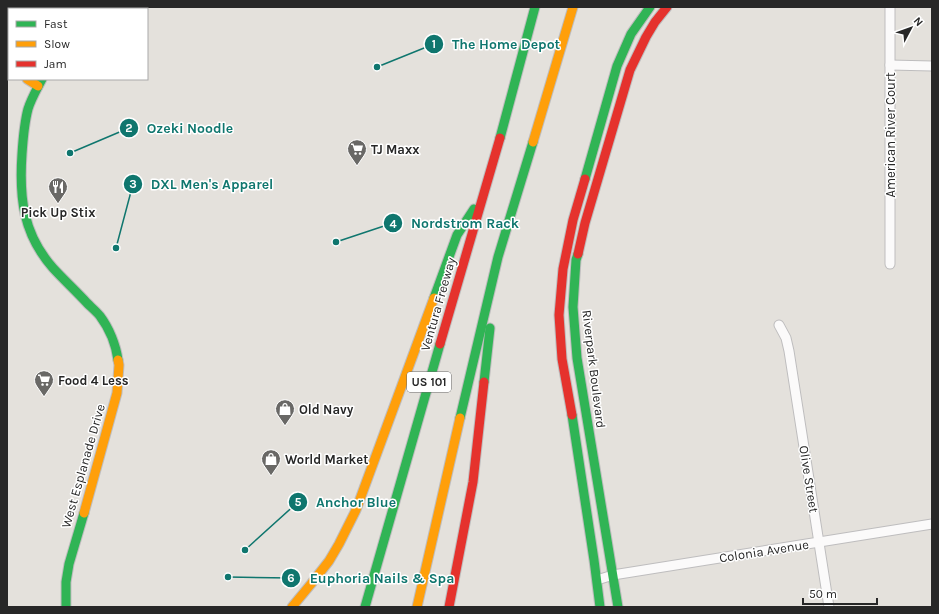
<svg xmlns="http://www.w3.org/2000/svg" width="939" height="614" font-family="Karla,sans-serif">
	<rect width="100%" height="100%" fill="#e4e1dc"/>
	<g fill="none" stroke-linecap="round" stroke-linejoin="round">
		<defs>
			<g id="street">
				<polyline points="890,65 932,66"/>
				<polyline points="890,264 890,7"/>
				<polyline points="779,325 786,338 789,351 829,607"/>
				<polyline points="597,580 613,575 932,524"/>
			</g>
			<g id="fast">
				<polyline points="74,9 75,7"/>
				<path d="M42 79C37 89 31 99 28 109 24 124 23 139 22 154 19 198 23 234 53 268 64 280 76 291 87 303 91 307 96 311 100 316 109 328 116 345 118 360"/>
				<polyline points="500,138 535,7"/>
				<polyline points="585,179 617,66 631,34 650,7"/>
				<polyline points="578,254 576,260 573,307 577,358 618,607"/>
				<polyline points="434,298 457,235 474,209"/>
				<polyline points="484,382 490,328"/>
				<polyline points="572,415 594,560 600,607"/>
				<polyline points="460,418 498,257 533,142"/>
				<polyline points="66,607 66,582 69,564 84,513"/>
				<polyline points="365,607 440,344"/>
			</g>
			<g id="slow">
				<polyline points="7,52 9,53"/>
				<polyline points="27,79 38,86"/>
				<polyline points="533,142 573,7"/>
				<polyline points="84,513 117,393 119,365 118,360"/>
				<polyline points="292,607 311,584 329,561 339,544 356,510 434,298"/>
				<polyline points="417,607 460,418"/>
			</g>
			<g id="jam">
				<polyline points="7,62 9,64"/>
				<polyline points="578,254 585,223 630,70 646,37 655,22 667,7"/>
				<polyline points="440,344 500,138"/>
				<polyline points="572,415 562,359 559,315 563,269 573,220 585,179"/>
				<polyline points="449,607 473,482 484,382"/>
			</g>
		</defs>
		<!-- street casing -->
		<use href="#street" stroke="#bebdbe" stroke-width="11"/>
		<!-- fast casing -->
		<use href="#fast" stroke="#bebdbe" stroke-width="11"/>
		<!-- slow casing -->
		<use href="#slow" stroke="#bebdbe" stroke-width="11"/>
		<!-- jam casing -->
		<use href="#jam" stroke="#bebdbe" stroke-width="11"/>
		<!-- street -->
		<use href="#street" stroke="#fbfafa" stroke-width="9"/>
		<!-- fast -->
		<use href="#fast" stroke="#30b455" stroke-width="9"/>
		<!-- slow -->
		<use href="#slow" stroke="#ff9f0a" stroke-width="9"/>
		<!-- jam -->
		<use href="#jam" stroke="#e5322d" stroke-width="9"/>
	</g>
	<!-- icons -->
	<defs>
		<symbol id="supermarket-pin" viewBox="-11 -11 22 30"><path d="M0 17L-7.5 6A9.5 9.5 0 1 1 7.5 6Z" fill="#696866" stroke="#fff"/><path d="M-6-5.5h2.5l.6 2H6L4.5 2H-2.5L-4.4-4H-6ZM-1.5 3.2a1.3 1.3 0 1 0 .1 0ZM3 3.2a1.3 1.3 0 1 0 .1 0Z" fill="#fff"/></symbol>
		<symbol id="restaurant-pin" viewBox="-11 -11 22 30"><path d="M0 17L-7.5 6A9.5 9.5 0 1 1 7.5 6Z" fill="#696866" stroke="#fff"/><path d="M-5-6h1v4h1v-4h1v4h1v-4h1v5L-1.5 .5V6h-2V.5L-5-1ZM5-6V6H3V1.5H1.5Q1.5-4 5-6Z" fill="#fff"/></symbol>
		<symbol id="shop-pin" viewBox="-11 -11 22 30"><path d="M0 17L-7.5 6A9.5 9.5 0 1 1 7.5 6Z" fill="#696866" stroke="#fff"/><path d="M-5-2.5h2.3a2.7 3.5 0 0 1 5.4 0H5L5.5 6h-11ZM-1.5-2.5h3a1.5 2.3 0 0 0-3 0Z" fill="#fff"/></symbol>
	</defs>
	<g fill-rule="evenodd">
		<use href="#supermarket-pin" x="346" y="138" width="22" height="30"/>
		<use href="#restaurant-pin" x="47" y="176" width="22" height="30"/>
		<use href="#supermarket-pin" x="33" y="369" width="22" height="30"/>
		<use href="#shop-pin" x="274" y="398" width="22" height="30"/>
		<use href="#shop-pin" x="260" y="448" width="22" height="30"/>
	</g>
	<g text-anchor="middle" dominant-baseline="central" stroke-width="3" stroke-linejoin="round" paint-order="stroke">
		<!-- shield labels -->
		<rect fill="#fff" stroke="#686868" stroke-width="1" x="407" y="372" width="44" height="20" rx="3"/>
		<g font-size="12" font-weight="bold" fill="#272727">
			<text x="429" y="382">US 101</text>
		</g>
		<!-- street labels -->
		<g font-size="13" fill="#272727" stroke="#fff">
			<text transform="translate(890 135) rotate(-90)">American River Court</text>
			<text transform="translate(438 304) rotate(-74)">Ventura Freeway</text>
			<text transform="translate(594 369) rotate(83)">Riverpark Boulevard</text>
			<text transform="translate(83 466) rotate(-74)">West Esplanade Drive</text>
			<text transform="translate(809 479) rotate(81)">Olive Street</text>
			<text transform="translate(764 551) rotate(-9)">Colonia Avenue</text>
		</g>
		<!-- poi labels -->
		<g font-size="13" font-weight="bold" fill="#272727" stroke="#fff" text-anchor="start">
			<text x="371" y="149">TJ Maxx</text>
			<text x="58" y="212" text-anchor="middle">Pick Up Stix</text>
			<text x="58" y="380">Food 4 Less</text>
			<text x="299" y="409">Old Navy</text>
			<text x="285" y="459">World Market</text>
		</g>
	</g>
	<!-- callouts -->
	<path fill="none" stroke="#0f766e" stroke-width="1.5" d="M377 67L434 44M70 153L129 128M116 248L133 184M336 242L393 223M245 550L298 502M228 577L291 578"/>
	<g fill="#0f766e" stroke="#fff" stroke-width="1.5">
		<circle cx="377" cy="67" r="4"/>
		<circle cx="70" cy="153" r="4"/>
		<circle cx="116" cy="248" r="4"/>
		<circle cx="336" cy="242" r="4"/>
		<circle cx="245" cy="550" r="4"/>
		<circle cx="228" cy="577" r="4"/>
		<circle cx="434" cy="44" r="10"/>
		<circle cx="129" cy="128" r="10"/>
		<circle cx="133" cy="184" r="10"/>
		<circle cx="393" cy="223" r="10"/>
		<circle cx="298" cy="502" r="10"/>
		<circle cx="291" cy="578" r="10"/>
	</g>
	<g font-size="12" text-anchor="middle" font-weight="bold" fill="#fff">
		<text x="434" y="48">1</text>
		<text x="129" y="132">2</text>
		<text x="133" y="188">3</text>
		<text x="393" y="228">4</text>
		<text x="298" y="506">5</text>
		<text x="291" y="582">6</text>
	</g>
	<g font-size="14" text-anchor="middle" font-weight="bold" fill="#0f766e" stroke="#fff" stroke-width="3" stroke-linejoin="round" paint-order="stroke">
		<text x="506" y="49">The Home Depot</text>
		<text x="190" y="133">Ozeki Noodle</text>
		<text x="212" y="189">DXL Men's Apparel</text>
		<text x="465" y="228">Nordstrom Rack</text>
		<text x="356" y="507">Anchor Blue</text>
		<text x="382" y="583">Euphoria Nails &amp; Spa</text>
	</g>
	<!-- border -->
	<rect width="939" height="614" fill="none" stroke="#272727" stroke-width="16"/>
	<!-- legend -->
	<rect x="8" y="8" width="140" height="72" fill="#ffffff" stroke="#a9a9a9"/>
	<rect x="16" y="21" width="20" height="6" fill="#30b455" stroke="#a9a9a9"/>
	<text x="44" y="28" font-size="12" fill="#272727">Fast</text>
	<rect x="16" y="41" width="20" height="6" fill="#ff9f0a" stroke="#a9a9a9"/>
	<text x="44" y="48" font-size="12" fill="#272727">Slow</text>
	<rect x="16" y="61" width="20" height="6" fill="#e5322d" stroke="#a9a9a9"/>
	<text x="44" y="68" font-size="12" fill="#272727">Jam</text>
	<!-- north arrow -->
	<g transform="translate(911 28) rotate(49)" stroke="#ffffff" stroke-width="3" paint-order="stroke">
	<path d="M0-3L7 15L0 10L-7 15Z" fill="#272727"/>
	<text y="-6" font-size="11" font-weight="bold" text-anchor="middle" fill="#272727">N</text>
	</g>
	<!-- scale -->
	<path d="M803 598v6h74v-6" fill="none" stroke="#272727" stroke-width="2"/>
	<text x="809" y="598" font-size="12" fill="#272727" stroke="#ffffff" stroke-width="3" paint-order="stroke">50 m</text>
</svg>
